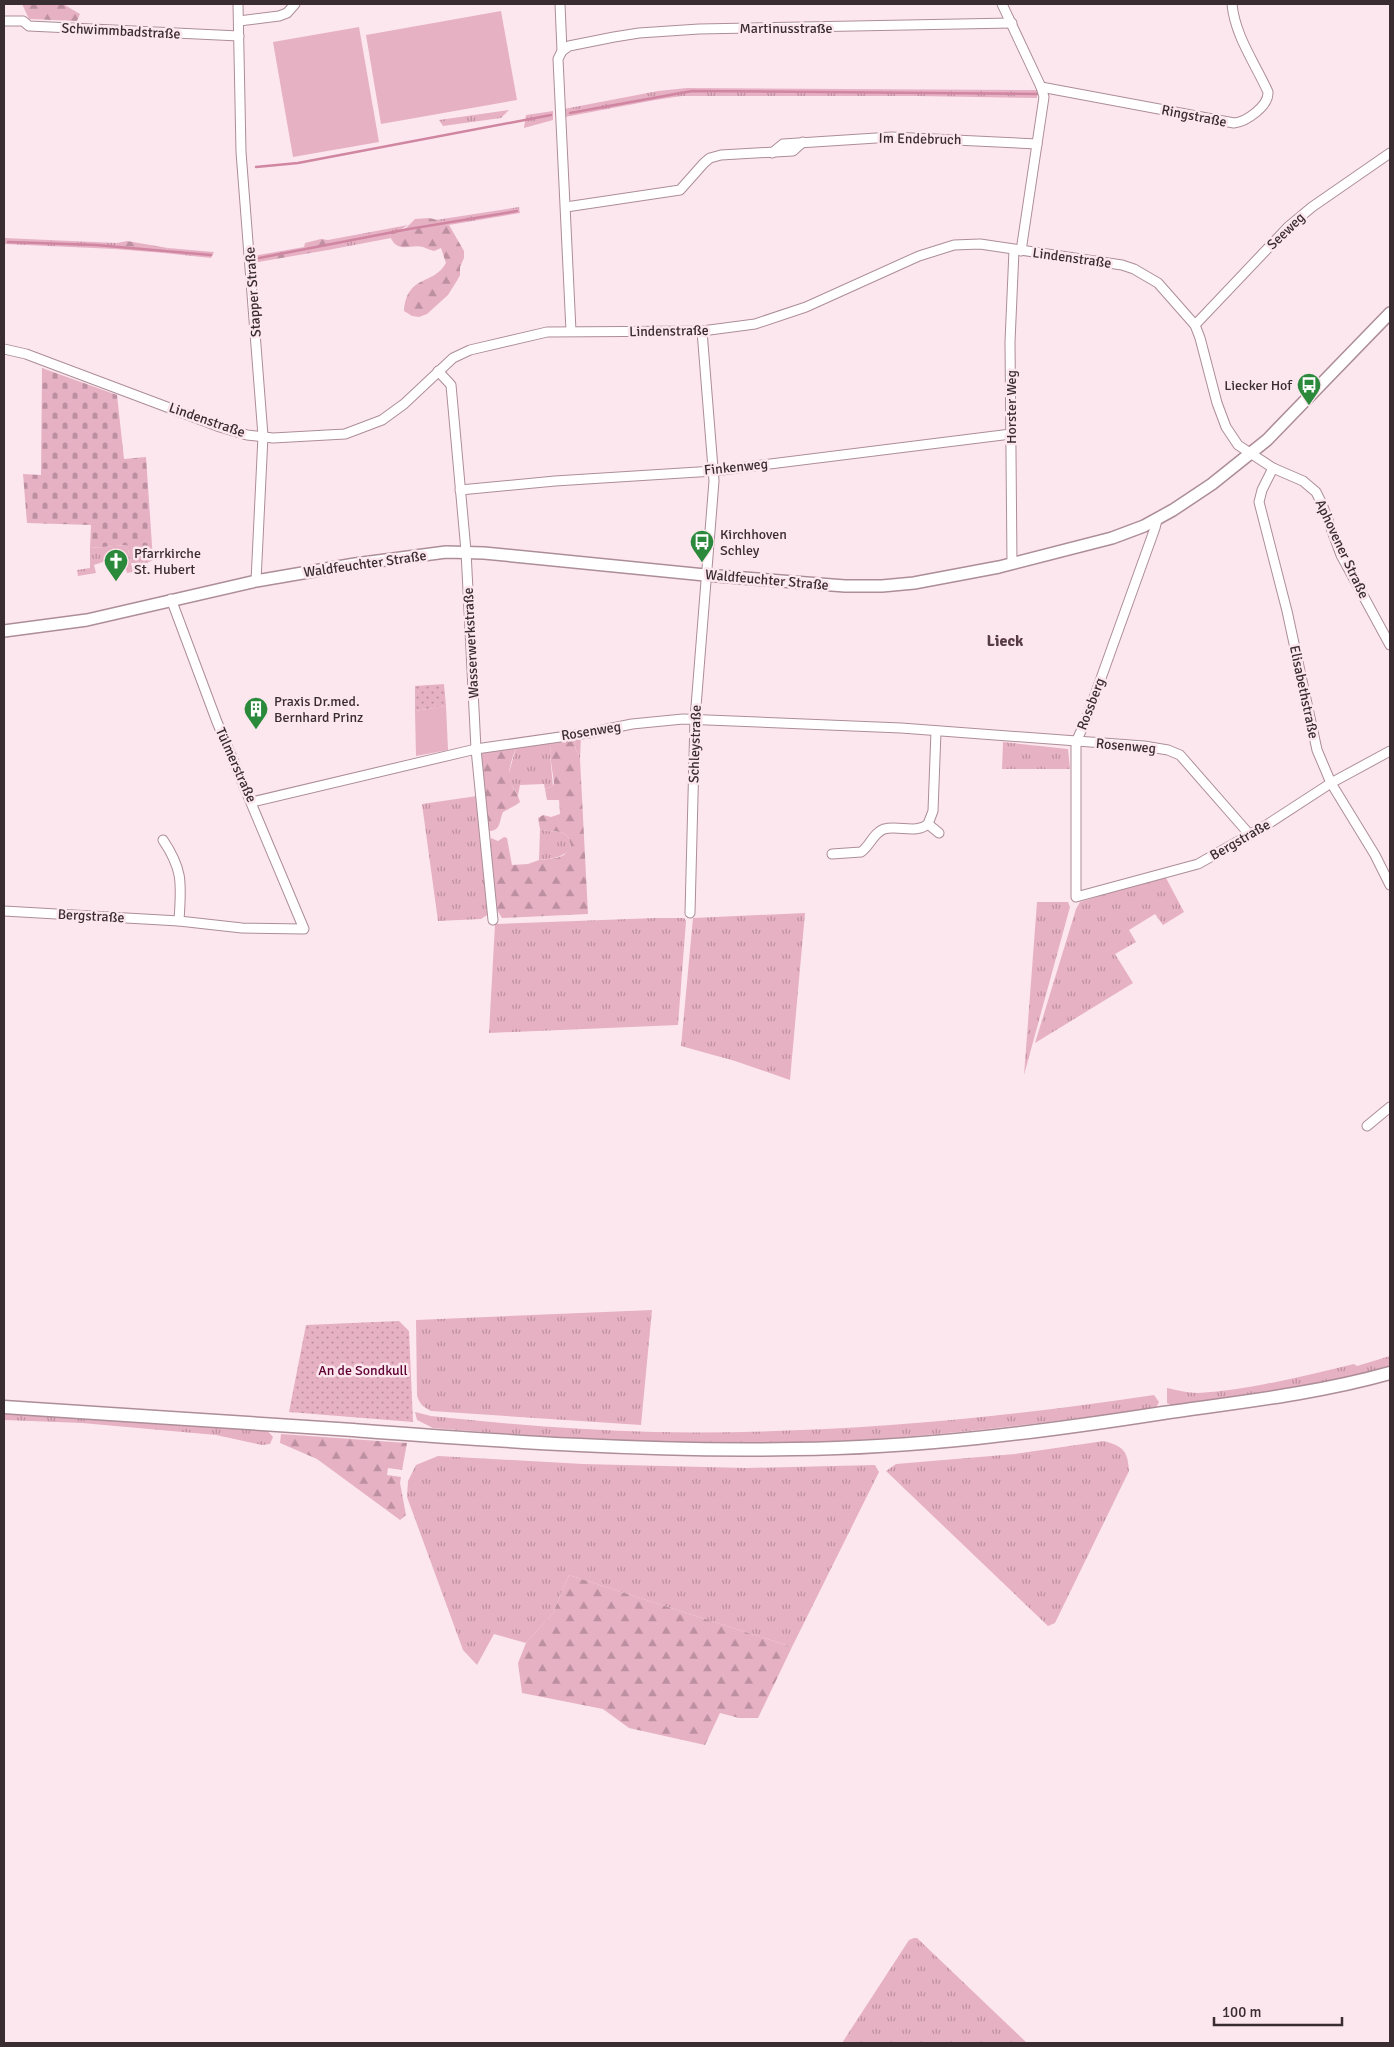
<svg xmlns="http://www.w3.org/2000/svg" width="1394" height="2047" font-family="Signika,sans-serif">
	<defs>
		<pattern id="grass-tufts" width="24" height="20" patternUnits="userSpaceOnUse" patternTransform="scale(1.25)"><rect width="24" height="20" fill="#e7b1c4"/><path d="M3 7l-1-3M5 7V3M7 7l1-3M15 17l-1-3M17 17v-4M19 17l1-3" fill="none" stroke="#bc90a0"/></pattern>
		<pattern id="forest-firs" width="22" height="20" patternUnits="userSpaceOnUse" patternTransform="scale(1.25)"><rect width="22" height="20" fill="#e7b1c4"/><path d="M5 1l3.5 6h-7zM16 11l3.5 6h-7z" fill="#bc90a0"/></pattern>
		<pattern id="cemetery-stones" width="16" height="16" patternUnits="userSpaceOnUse" patternTransform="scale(1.25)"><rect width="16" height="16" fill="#e7b1c4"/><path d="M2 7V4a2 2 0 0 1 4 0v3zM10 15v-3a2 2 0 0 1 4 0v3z" fill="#bc90a0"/></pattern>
		<pattern id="park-dots" width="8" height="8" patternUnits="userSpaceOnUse" patternTransform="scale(1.25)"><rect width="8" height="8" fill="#e7b1c4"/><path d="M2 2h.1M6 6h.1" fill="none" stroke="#bc90a0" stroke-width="1.8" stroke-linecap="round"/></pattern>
	</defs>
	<rect width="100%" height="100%" fill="#fce7ee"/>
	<!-- grass -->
	<g fill="url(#grass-tufts)">
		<polygon points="687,88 1037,90 1037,98 916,96 682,96 655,100 565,117 564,109 658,91"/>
		<polygon points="509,110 501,118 443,126 439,120"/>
		<polygon points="553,111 553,120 524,128 526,115"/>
		<polygon points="519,207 520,213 449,225 446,222 436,220"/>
		<polygon points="408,225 400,230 389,233 391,238 328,250 328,240"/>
		<polygon points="4,238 117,243 115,249 4,244"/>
		<polygon points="168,248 214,252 211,258 164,253"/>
		<polygon points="127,545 133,572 127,573 125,566 120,567 116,558 110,556 105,559 103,562 94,565 96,573 78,576 77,570 90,568 90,548"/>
		<polygon points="581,736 580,759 576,750 574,741 558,743 551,746 550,755 553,786 545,789 544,784 520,785 518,795 510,783 508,776 517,744"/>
		<polygon points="1003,742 1068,749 1070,769 1002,769"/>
		<polygon points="477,796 488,910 487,915 481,919 438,921 422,804"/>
		<path d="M540 829C554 835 567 825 571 846 564 859 552 858 539 860Z"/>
		<polygon points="1165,876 1184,912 1163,925 1155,914 1129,930 1136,942 1115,954 1133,983 1035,1043 1076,909 1080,902"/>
		<polygon points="1037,902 1068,902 1070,907 1024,1075"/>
		<polygon points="805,913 790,1080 735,1061 681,1046 693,918"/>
		<polygon points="656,918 684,918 686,921 678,1025 489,1033 495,924"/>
		<path d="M652 1310 641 1425 431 1411C423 1407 420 1404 417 1396L416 1320Z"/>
		<path d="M1390 1356V1367L1332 1382 1175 1407 1167 1403V1388C1177 1390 1188 1393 1198 1393 1250 1390 1303 1376 1354 1364L1357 1366Z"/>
		<path d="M1154 1395 1159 1402 1157 1406 1151 1409C1069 1419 986 1431 903 1437 839 1442 772 1444 707 1443 616 1443 524 1435 433 1428L417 1420 415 1412 431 1416C505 1424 579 1430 654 1432 820 1435 989 1420 1154 1395Z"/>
		<polygon points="4,1413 266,1429 273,1437 270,1444 262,1445 216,1435 82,1423 4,1420"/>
		<path d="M1104 1441C1123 1446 1128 1451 1129 1471L1055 1623 1048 1626 886 1471 896 1464 1015 1454Z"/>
		<polygon points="438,1456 583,1464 746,1468 875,1465 879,1472 792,1647 569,1575 553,1613 526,1643 494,1634 477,1665 463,1650 407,1497 408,1481 416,1465"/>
		<polygon points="914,1938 917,1938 1027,2043 842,2043 909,1940"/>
	</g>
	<!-- forest -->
	<g fill="url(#forest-firs)">
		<polygon points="22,4 63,4 80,14 77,21 29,19"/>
		<path d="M429 218 446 222 449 225 464 251V258L460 267V275L458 279 448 295 427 314 419 317 412 316 404 311C407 274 433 286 446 263L441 248 434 251C429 250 426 248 423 247 410 243 396 256 389 233L406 228 415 219Z"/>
		<polygon points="321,239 328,240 328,250 252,263 252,256 304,247 305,243"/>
		<polygon points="127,241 168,248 164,253 115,249 117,243"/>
		<path d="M574 741 576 750 580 759 588 914 502 918 497 910 490 843 491 838 498 841 504 837 507 838 512 865 528 864 539 860 557 858 564 855 571 846C567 825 554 835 540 829L538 818 543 815 551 817 560 814 559 800H547L545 789 553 786 554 783 550 755 551 745 558 743Z"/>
		<path d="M517 744C514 755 505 774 511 784 514 790 518 794 520 802L516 805 503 812C499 821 501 831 489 831L479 759 482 754 486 751Z"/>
		<polygon points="281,1434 407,1443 402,1470 388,1468 387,1475 401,1477 400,1483 406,1515 400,1520 317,1459 280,1443"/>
		<polygon points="569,1575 792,1647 758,1718 739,1718 720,1713 705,1745 629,1728 603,1709 522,1693 518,1663 526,1643 553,1613"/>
	</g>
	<!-- cemetery -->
	<polygon fill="url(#cemetery-stones)" points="42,368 117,395 124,459 146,457 153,560 147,563 131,563 127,545 90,548 91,525 27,523 23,474 41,475"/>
	<!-- park -->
	<g fill="url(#park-dots)">
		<polygon points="444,684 446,706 415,711 415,686"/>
		<polygon points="399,1321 409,1331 413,1422 289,1412 306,1325"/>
	</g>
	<!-- pitch -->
	<g fill="#e7b1c4">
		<polygon points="501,11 517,100 381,124 366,35"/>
		<polygon points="359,27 379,142 293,157 273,42"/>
		<polygon points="446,706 448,750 416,756 415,711"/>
	</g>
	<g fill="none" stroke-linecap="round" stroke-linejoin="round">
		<!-- stream -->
		<g stroke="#d086a1" stroke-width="2.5">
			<polyline points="570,113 692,91 1041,94"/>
			<polyline points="256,167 298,163 551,115"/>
			<polyline points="8,242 96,245 211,255"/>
			<polyline points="254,259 409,229 517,211"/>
		</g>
		<defs>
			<g id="minor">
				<polyline points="238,4 241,152 263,436 256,581"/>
				<polyline points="560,4 562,51 558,59 571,331"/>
				<polyline points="1002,4 1041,87 1044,97 1021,251"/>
				<polyline points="4,21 23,21 29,26 239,36"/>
				<polyline points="239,21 279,16 287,13 295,4"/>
				<polyline points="562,51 569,46 614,37 639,33 699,29 1012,23"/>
				<path d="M1041 87 1234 123C1246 122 1269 106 1268 92 1255 63 1235 36 1232 4"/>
				<polyline points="772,153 783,144 892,137 1037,144"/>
				<polyline points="566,207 680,190 704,163 710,158 721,155 793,151 803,142"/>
				<polyline points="1195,325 1288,227 1312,207 1390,153"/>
				<polyline points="4,349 26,354 220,427 247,435 273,438 345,434 382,420 404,404 453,358 470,350 547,332 702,331 755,324 806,307 919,256 954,245 980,244 1122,265 1134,269 1158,283 1195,325 1200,338 1217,403 1226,427 1238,445 1273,468 1303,481 1316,492 1322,504 1341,555 1390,645"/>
				<polyline points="438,371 451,385 466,551 476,749 493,920"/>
				<polyline points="1273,468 1262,490 1259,502 1287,611 1317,750 1331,783 1375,855 1390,885"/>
				<polyline points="460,490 555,481 714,471 1011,434"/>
				<polyline points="1157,520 1155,528 1086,720 1076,742 1076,897 1198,864 1265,826 1331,783 1390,751"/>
				<polyline points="1012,564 1010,342 1014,250"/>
				<polyline points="252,802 476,749 588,733 632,724 683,719 901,728 1144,746 1168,750 1180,755 1250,835"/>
				<polyline points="928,824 939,833"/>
				<path d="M163 840C184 871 181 885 179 921"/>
				<path d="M832 854 861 852C870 846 873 833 884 829 898 825 917 834 928 824L933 811 936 731"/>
				<polyline points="4,911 179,921 242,928 304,929 217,722 171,599"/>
				<polyline points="690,913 695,719 714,481 702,331"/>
				<polyline points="1367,1126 1390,1107"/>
			</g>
			<polyline id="tertiary" points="4,631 87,620 256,581 355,564 446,552 484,553 705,575 845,586 882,586 914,583 999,567 1112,538 1144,526 1173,510 1212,484 1267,440 1390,313"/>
			<path id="secondary" d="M4 1407C120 1415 237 1422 353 1430 500 1441 646 1452 794 1449 917 1448 1041 1432 1163 1413 1239 1402 1315 1394 1390 1373"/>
		</defs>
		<!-- minor casing -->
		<use href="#minor" stroke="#ad8d98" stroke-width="11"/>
		<!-- tertiary casing -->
		<use href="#tertiary" stroke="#ad8d98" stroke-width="14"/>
		<!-- secondary casing -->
		<use href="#secondary" stroke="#ad8d98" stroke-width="15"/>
		<!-- minor -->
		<use href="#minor" stroke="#fff" stroke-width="9"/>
		<!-- tertiary -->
		<use href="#tertiary" stroke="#fff" stroke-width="11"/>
		<!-- secondary -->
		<use href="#secondary" stroke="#fff" stroke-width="12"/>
	</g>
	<!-- icons -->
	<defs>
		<symbol id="bus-pin" viewBox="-11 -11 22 30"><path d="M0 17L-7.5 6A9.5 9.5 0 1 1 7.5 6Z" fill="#2b893b" stroke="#fce7ee"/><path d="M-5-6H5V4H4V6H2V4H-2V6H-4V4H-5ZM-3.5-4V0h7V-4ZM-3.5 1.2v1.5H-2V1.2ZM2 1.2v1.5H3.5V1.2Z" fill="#fff"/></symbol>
		<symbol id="church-pin" viewBox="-11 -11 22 30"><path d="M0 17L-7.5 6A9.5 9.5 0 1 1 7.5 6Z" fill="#2b893b" stroke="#fce7ee"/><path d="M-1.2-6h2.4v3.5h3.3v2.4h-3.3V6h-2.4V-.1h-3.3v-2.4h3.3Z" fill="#fff"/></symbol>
		<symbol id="building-pin" viewBox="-11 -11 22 30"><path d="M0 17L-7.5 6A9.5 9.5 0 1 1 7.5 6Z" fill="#2b893b" stroke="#fce7ee"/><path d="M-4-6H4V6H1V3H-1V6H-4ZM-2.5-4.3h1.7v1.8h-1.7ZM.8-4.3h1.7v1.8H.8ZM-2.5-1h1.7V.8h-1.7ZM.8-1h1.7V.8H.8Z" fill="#fff"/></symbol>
	</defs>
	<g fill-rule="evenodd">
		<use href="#bus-pin" x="1295" y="371" width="28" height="38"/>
		<use href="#bus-pin" x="688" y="528" width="28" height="38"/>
		<use href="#church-pin" x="102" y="547" width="28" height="38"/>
		<use href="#building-pin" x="242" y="695" width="28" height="38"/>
	</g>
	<g text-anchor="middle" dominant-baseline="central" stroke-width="5" stroke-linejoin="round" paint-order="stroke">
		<!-- street labels -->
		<g font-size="14" fill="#3a2d31" stroke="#fce7ee">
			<text x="786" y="28">Martinusstraße</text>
			<text transform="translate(121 31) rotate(3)">Schwimmbadstraße</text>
			<text transform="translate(1194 116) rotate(11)">Ringstraße</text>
			<text transform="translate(920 139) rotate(1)">Im Endebruch</text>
			<text transform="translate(1286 231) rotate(-44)">Seeweg</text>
			<text transform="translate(1072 258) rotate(8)">Lindenstraße</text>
			<text transform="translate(253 292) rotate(-94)">Stapper Straße</text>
			<text transform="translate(669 331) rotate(-1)">Lindenstraße</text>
			<text transform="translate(1011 407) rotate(-90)">Horster Weg</text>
			<text transform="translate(207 420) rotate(19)">Lindenstraße</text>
			<text transform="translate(736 467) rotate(-6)">Finkenweg</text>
			<text transform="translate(1342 549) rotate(65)">Aphovener Straße</text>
			<text transform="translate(365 564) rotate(-8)">Waldfeuchter Straße</text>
			<text transform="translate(767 580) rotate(5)">Waldfeuchter Straße</text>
			<text transform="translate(471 643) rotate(-93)">Wasserwerkstraße</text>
			<text transform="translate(1304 692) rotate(78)">Elisabethstraße</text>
			<text transform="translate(1091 704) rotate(-69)">Rossberg</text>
			<text transform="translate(591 731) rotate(-9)">Rosenweg</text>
			<text transform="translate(695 744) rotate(-88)">Schleystraße</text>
			<text transform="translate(1126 746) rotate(5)">Rosenweg</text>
			<text transform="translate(236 765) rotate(66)">Tülmerstraße</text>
			<text transform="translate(1240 840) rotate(-30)">Bergstraße</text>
			<text transform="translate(91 916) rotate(3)">Bergstraße</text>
		</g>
		<!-- poi labels -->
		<g font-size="14" fill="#3a2d31" stroke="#fce7ee" text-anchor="start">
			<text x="1292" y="385" text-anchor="end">Liecker Hof</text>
			<text x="720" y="534">Kirchhoven<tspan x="720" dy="16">Schley</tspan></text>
			<text x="134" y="553">Pfarrkirche<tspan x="134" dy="16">St. Hubert</tspan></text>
			<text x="274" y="701">Praxis Dr.med.<tspan x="274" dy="16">Bernhard Prinz</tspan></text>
		</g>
		<!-- park labels -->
		<g font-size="14" fill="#5e0033" stroke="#fce7ee">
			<text x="363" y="1370">An de Sondkull</text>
		</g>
		<!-- quarter labels -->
		<g font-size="16" font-weight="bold" fill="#573c46" stroke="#fce7ee">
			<text x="1005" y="641">Lieck</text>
		</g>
	</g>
	<!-- border -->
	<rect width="1394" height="2047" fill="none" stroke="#3a2d31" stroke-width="10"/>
	<!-- scale -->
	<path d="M1214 2017v8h128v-8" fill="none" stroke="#3a2d31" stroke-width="2.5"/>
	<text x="1222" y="2017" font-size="15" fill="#3a2d31" stroke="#fce7ee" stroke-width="4" paint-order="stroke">100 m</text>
</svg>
